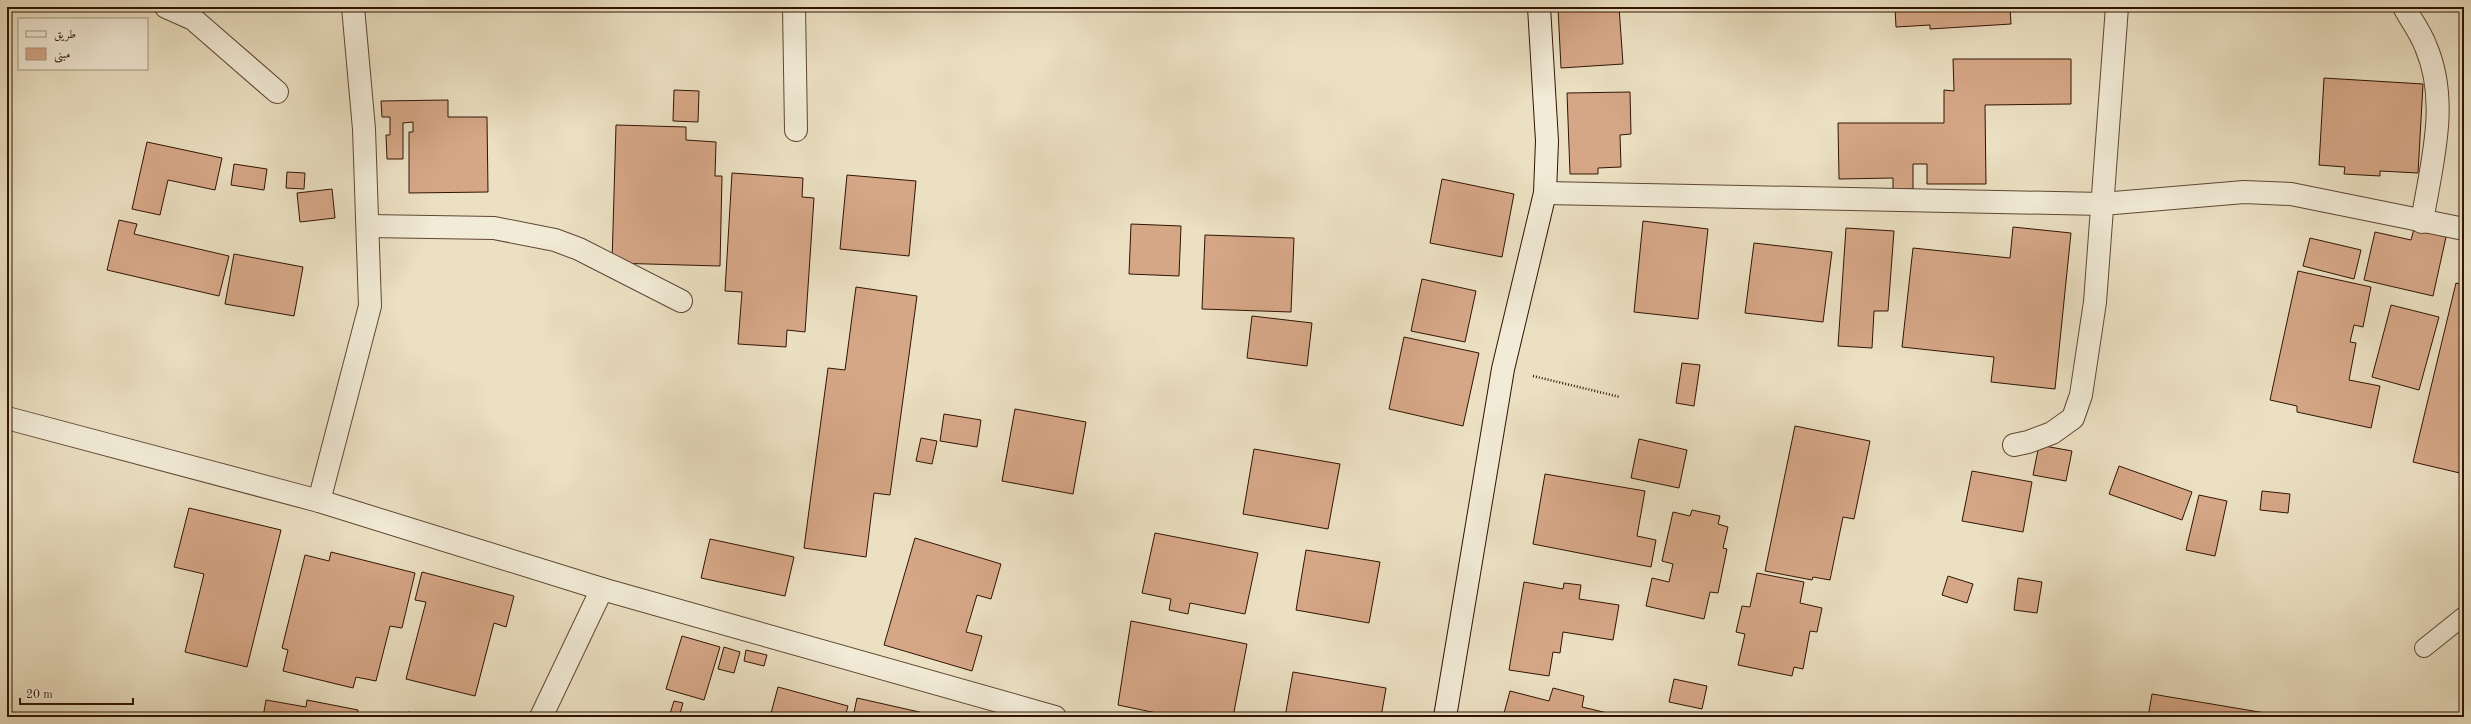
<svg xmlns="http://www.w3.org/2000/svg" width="2471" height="724" font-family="'Old Standard TT',Amiri,serif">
	<rect width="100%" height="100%" fill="#ebe0c2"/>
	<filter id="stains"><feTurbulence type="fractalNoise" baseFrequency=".005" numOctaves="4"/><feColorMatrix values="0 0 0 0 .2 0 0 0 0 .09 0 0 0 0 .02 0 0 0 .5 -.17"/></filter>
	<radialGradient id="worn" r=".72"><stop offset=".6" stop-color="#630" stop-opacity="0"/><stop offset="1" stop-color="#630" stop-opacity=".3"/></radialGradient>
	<!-- building -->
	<g fill="#d6a787" stroke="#301403">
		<polygon points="1619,7 1623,64 1561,68 1558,8"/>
		<polygon points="1895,7 2010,7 2011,24 1930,29 1930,25 1896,27"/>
		<polygon points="1953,59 2071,59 2071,104 1985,105 1986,184 1927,184 1927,164 1913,164 1913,189 1893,189 1893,178 1839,179 1838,123 1944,123 1944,90 1954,91"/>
		<polygon points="2324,78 2423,84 2418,173 2380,171 2380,176 2344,174 2345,167 2319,165"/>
		<polygon points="674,90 699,91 698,122 673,121"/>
		<polygon points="1630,92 1631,134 1620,135 1621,167 1598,168 1598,174 1570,174 1567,93"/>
		<polygon points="448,100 448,117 487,117 488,192 409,193 409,132 413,132 413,122 403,123 403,159 387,159 386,135 390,135 390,117 382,117 381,101"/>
		<polygon points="616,125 686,127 686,140 716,142 715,176 722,176 720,266 612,263"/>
		<polygon points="147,142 222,158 215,190 168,180 160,215 132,209"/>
		<polygon points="234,164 267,169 264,190 231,185"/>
		<polygon points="287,172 305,173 304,189 286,188"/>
		<polygon points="732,173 803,178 802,197 814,198 805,332 787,330 786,347 738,344 742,292 725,291"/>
		<polygon points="847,175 916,181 909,256 840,249"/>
		<polygon points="1442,179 1514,194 1502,257 1430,243"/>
		<polygon points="332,189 335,218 300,222 297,193"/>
		<polygon points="119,220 137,224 134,234 229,256 219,296 107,270"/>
		<polygon points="1643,221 1708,229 1698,319 1634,312"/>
		<polygon points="1131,224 1181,226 1179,276 1129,274"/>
		<polygon points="2013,227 2071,233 2055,389 1991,382 1994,357 1902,347 1913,248 2010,258"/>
		<polygon points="1846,228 1894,231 1888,311 1874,311 1872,348 1838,346"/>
		<polygon points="2414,229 2446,237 2433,296 2364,280 2375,232 2411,240"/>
		<polygon points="1205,235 1294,238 1291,312 1202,309"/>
		<polygon points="2310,238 2361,250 2354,279 2303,266"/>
		<polygon points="1754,243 1832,252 1823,322 1745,313"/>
		<polygon points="234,254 303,267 294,316 225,304"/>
		<polygon points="2298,271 2371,287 2363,327 2354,325 2350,342 2356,343 2349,380 2380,386 2371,428 2297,412 2297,406 2270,400"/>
		<polygon points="1422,279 1476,291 1465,342 1411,331"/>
		<polygon points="2456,283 2464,285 2464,474 2413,462"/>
		<polygon points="856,287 917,296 890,495 874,493 866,557 804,548 828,368 845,370"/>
		<polygon points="2391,305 2439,317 2419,390 2372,377"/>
		<polygon points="1252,316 1312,323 1307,366 1247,358"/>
		<polygon points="1404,337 1479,353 1463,426 1389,409"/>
		<polygon points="1682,363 1700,365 1694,406 1676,403"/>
		<polygon points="1015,409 1086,422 1073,494 1002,481"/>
		<polygon points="944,414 981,420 977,447 940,441"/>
		<polygon points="1795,426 1870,441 1854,519 1843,517 1830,580 1813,577 1812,580 1765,571"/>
		<polygon points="921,438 937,441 932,464 916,461"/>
		<polygon points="1639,439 1687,450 1679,488 1631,478"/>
		<polygon points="2039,445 2072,451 2066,481 2033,475"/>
		<polygon points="1254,449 1340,464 1328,529 1243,514"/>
		<polygon points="2119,466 2192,492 2182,520 2109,494"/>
		<polygon points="1972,471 2032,482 2023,532 1962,521"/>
		<polygon points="1545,474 1645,491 1637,536 1656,540 1651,567 1533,544"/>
		<polygon points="2262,491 2290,494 2288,513 2260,510"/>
		<polygon points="2199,495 2227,501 2215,556 2186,550"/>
		<polygon points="189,508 281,530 247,667 185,652 204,574 174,567"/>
		<polygon points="1692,510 1720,516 1718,524 1728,527 1723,548 1727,549 1718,593 1710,592 1704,619 1646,606 1652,578 1669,582 1673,564 1662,561 1673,512 1690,516"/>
		<polygon points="1155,533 1258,553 1245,614 1190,603 1188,614 1169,610 1171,599 1142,593"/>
		<polygon points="915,538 1001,564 991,599 977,595 966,632 982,636 972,671 884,645"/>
		<polygon points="710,539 794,557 785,596 701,578"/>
		<polygon points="1306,550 1380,562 1369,623 1296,610"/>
		<polygon points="331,552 415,573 402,628 390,626 376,681 356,677 353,688 283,671 288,650 282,648 305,555 329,561"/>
		<polygon points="422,572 514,596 506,627 494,623 475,696 406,679 426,602 415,600"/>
		<polygon points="1757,573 1804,582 1800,603 1822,608 1817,632 1810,631 1803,669 1794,667 1792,676 1738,665 1745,634 1736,632 1742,606 1750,607"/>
		<polygon points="1948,576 1973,584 1967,603 1942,595"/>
		<polygon points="2018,578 2042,582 2037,613 2014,610"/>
		<polygon points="1524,582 1563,589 1564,583 1581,585 1579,599 1619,605 1613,640 1563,632 1560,653 1553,652 1549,676 1509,670"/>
		<polygon points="1131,621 1247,644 1233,717 1176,717 1118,705"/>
		<polygon points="682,636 720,647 704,700 666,689"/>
		<polygon points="724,647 740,652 734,673 718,669"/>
		<polygon points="746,650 767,655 764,666 744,661"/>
		<polygon points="1293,672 1386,688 1381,717 1285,717"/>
		<polygon points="1674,679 1707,686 1702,709 1669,702"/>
		<polygon points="778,687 848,706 845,717 770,717"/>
		<polygon points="1553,688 1584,696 1582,707 1616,715 1615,717 1503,717 1510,691 1549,701"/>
		<polygon points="2152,694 2289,717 2148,717"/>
		<polygon points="857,698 937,716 937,717 853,717"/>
		<polygon points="266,700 306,707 307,700 358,710 357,717 263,717"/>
		<polygon points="674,701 683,703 679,717 669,717"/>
		<polygon points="408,712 426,717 406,717"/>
	</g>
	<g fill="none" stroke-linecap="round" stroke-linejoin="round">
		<defs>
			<polyline id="lane" points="2424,648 2464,616"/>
			<g id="street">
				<polyline points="166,7 193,19 277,92"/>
				<polyline points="794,7 796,130"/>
				<path d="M2404 7C2411 20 2421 33 2426 47 2450 103 2431 165 2422 222"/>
				<polyline points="1545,193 2102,204 2244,192 2291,194 2464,229"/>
				<polyline points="368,226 494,228 555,240 579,249 681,301"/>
				<polyline points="7,418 319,501 602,589 541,717"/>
				<polyline points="2014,445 2028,442 2052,433 2073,418 2081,395 2095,302 2117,7"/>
				<polyline points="319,501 370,306 364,129 353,7"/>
				<polyline points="602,589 1055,717"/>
			</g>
			<polyline id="secondary" points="1445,717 1503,369 1545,193 1547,141 1539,7"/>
		</defs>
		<!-- lane casing -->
		<use href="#lane" stroke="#5f4733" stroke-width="20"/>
		<!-- street casing -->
		<use href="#street" stroke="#5f4733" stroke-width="24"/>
		<!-- secondary casing -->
		<use href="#secondary" stroke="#301403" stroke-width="24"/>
		<!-- path -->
		<polyline stroke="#301403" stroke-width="2.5" stroke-dasharray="1 2" stroke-linecap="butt" points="1533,376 1620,397"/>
		<!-- lane -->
		<use href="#lane" stroke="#f2ebd7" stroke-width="18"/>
		<!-- street -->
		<use href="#street" stroke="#f2ebd7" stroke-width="22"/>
		<!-- secondary -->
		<use href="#secondary" stroke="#f2ebd7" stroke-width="22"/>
	</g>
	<!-- margin -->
	<rect width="2471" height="724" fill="none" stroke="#ebe0c2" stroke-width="24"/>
	<rect x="8" y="8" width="2455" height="708" fill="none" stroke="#301403" stroke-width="2"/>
	<rect x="12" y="12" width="2447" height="700" fill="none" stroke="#301403"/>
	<!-- legend -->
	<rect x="18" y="18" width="130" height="52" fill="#f2ebd7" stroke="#a49582"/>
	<rect x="26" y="31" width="20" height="6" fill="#f2ebd7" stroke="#a49582"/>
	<text x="54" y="38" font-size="12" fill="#301403">طريق</text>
	<rect x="26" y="48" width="20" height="12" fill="#d6a787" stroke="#a49582"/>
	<text x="54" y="58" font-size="12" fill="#301403">مبنى</text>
	<!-- scale -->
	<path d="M20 698v6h113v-6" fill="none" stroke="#301403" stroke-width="2"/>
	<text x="26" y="698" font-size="12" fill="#301403" stroke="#f2ebd7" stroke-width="3" paint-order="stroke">20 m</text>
	<rect width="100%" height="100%" filter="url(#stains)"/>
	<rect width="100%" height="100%" fill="url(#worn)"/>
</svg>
